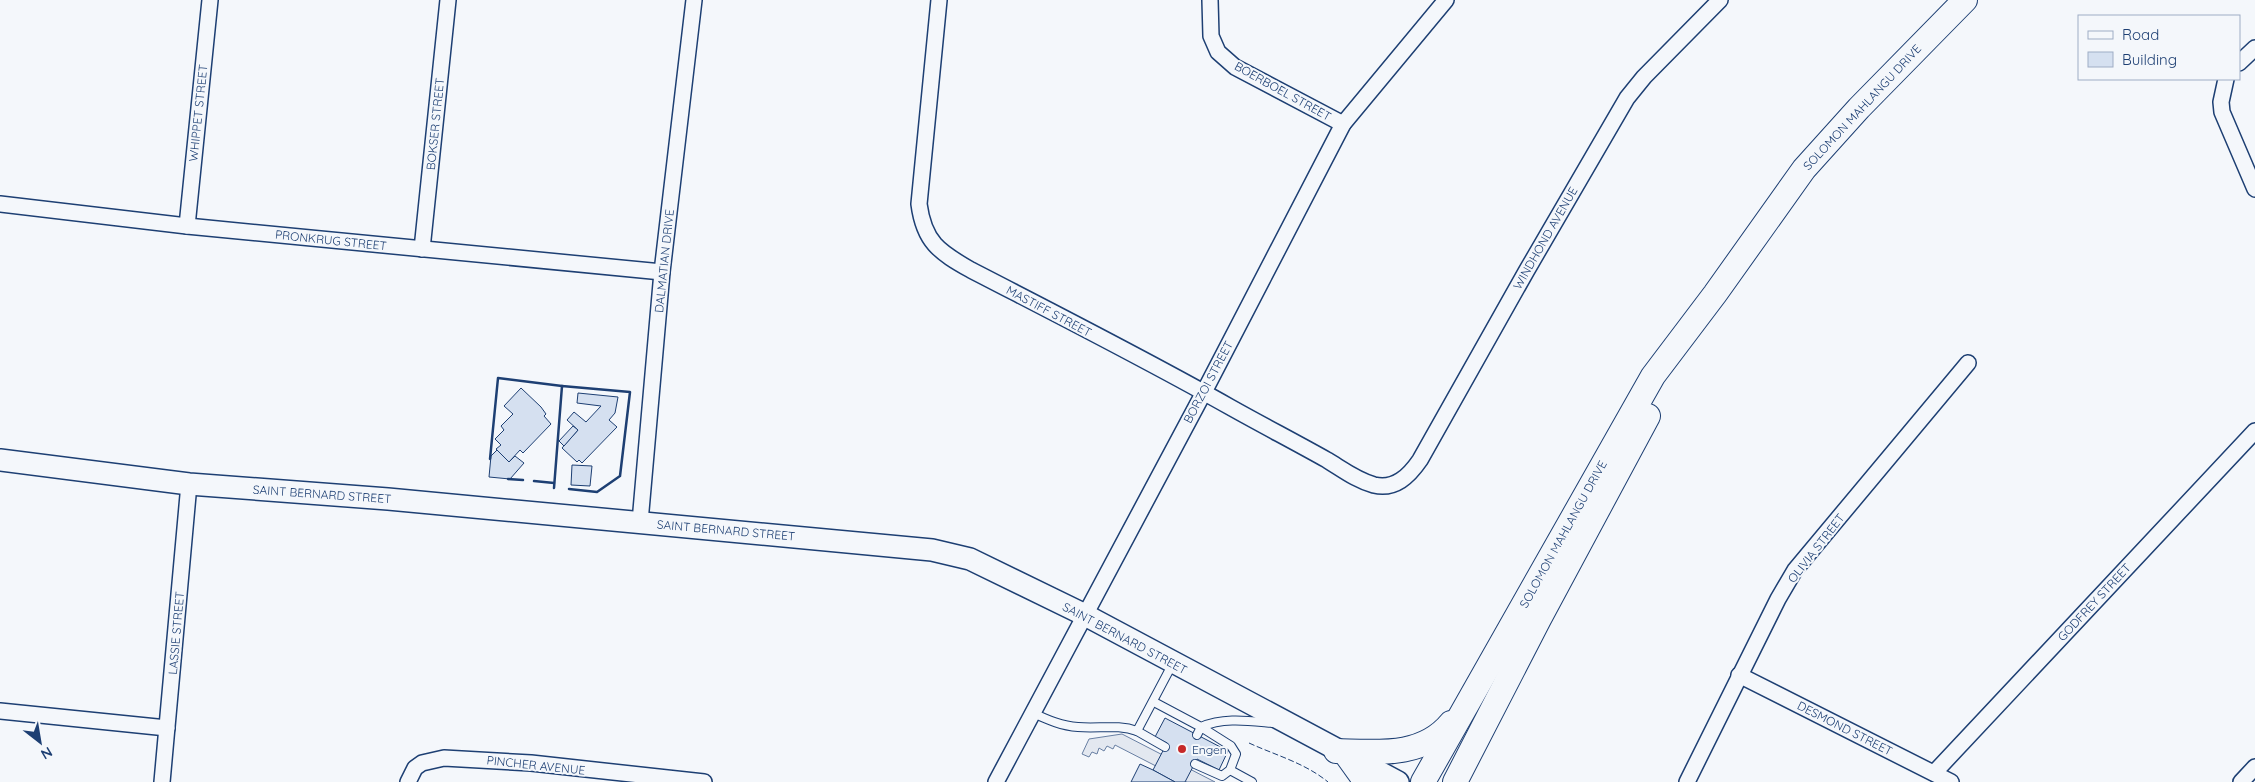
<svg xmlns="http://www.w3.org/2000/svg" width="2255" height="782" font-family="Quicksand,sans-serif">
	<rect width="100%" height="100%" fill="#f4f7fb"/>
	<!-- parking -->
	<polygon fill="#e3e8f0" stroke="#687fa3" points="1122,734 1215,782 1187,782 1115,745 1113,749 1107,746 1104,751 1099,748 1097,754 1092,752 1089,757 1082,754 1089,739"/>
	<!-- building -->
	<g fill="#d5e0f0" stroke="#1d3f73">
		<polygon points="521,388 541,407 546,414 544,416 551,424 523,453 520,450 509,462 496,449 501,445 495,439 504,430 501,426 513,414 504,406"/>
		<polygon points="578,393 618,397 615,413 609,420 617,427 582,463 579,460 577,462 562,448 578,430 567,420 574,412 586,422 601,406 577,403"/>
		<polygon points="573,426 578,430 564,446 559,441"/>
		<polygon points="497,450 509,462 515,456 524,463 510,479 489,477 491,456"/>
		<polygon points="572,465 592,466 590,486 571,485"/>
		<polygon points="1165,718 1228,751 1219,770 1197,759 1185,782 1175,782 1153,770 1167,743 1155,737"/>
		<polygon points="1140,764 1153,770 1175,782 1131,782"/>
	</g>
	<g fill="none" stroke-linecap="round" stroke-linejoin="round">
		<defs>
			<g id="lane">
				<path d="M1154 702 1201 727C1224 717 1249 721 1274 723"/>
				<path d="M1033 713C1048 720 1062 726 1078 727 1098 729 1118 724 1137 731L1173 663"/>
				<polyline points="1137,731 1165,747"/>
				<polyline points="1195,764 1222,776 1230,770 1236,754 1231,746 1201,727 1197,735"/>
				<polyline points="1230,770 1252,782"/>
			</g>
			<g id="street">
				<path d="M939 0 919 204C924 242 939 252 971 270 1058 315 1145 359 1230 407 1262 425 1295 442 1327 460 1342 469 1356 480 1374 485 1395 490 1409 476 1420 460L1527 270 1627 98 1644 77 1720 0"/>
				<polyline points="1210,0 1211,36 1218,52 1235,67 1343,124"/>
				<polyline points="2239,63 2255,48"/>
				<polyline points="2226,79 2221,102 2222,112 2255,189"/>
				<polyline points="0,204 187,226 662,272"/>
				<polyline points="187,226 210,0"/>
				<polyline points="422,249 448,0"/>
				<polyline points="640,522 662,272 694,0"/>
				<polyline points="1739,675 1951,782"/>
				<polyline points="0,711 167,728"/>
				<polyline points="1934,773 2255,431"/>
				<polyline points="162,782 189,484"/>
				<polyline points="408,782 415,768 422,763 444,758 531,763 704,782"/>
				<polyline points="996,782 1204,392 1343,124 1446,0"/>
				<polyline points="1687,782 1778,599 1795,570 1968,363"/>
				<polyline points="2241,782 2255,767"/>
			</g>
			<polyline id="secondary" points="0,460 189,484 388,499 932,550 970,559 1085,615 1398,782"/>
			<g id="primary">
				<path d="M1336 751C1377 752 1422 758 1451 723"/>
				<polyline points="1348,757 1366,782"/>
				<polyline points="1423,782 1653,376 1715,294 1804,169 1859,108 1965,0"/>
				<polyline points="1455,782 1539,619 1648,416"/>
			</g>
		</defs>
		<!-- lane casing -->
		<use href="#lane" stroke="#1d3f73" stroke-width="10"/>
		<!-- street casing -->
		<use href="#street" stroke="#1d3f73" stroke-width="18"/>
		<!-- secondary casing -->
		<use href="#secondary" stroke="#1d3f73" stroke-width="24"/>
		<!-- primary casing -->
		<use href="#primary" stroke="#1d3f73" stroke-width="26"/>
		<!-- lane -->
		<use href="#lane" stroke="#f4f7fb" stroke-width="8"/>
		<!-- street -->
		<use href="#street" stroke="#f4f7fb" stroke-width="15"/>
		<!-- secondary -->
		<use href="#secondary" stroke="#f4f7fb" stroke-width="21"/>
		<!-- primary -->
		<use href="#primary" stroke="#f4f7fb" stroke-width="24"/>
		<!-- fence -->
		<path stroke="#1d3f73" stroke-width="1" stroke-dasharray="6 2.5" stroke-linecap="butt" d="M1249 743C1275 755 1305 763 1328 782"/>
		<!-- wall -->
		<g stroke="#1d3f73" stroke-width="2.5">
			<polyline points="490,459 498,378 562,386"/>
			<polyline points="508,479 523,480"/>
			<polyline points="534,481 554,483"/>
			<polyline points="554,488 562,386 630,392 620,476 597,492 569,489"/>
		</g>
	</g>
	<!-- markers -->
	<circle fill="#c62828" stroke="#f4f7fb" stroke-width="2" cx="1182" cy="749" r="5"/>
	<g text-anchor="middle" dominant-baseline="central" stroke-width="4" stroke-linejoin="round" paint-order="stroke">
		<!-- street labels -->
		<g font-size="12" fill="#1d3f73" stroke="#f4f7fb">
			<text transform="translate(1283 91) rotate(29)">BOERBOEL STREET</text>
			<text transform="translate(1862 107) rotate(-47)">SOLOMON MAHLANGU DRIVE</text>
			<text transform="translate(198 113) rotate(-84)">WHIPPET STREET</text>
			<text transform="translate(435 124) rotate(-84)">BOKSER STREET</text>
			<text transform="translate(1545 238) rotate(-60)">WINDHOND AVENUE</text>
			<text transform="translate(331 240) rotate(6)">PRONKRUG STREET</text>
			<text transform="translate(664 261) rotate(-84)">DALMATIAN DRIVE</text>
			<text transform="translate(1049 311) rotate(28)">MASTIFF STREET</text>
			<text transform="translate(1208 382) rotate(-62)">BORZOI STREET</text>
			<text transform="translate(322 494) rotate(4)">SAINT BERNARD STREET</text>
			<text transform="translate(726 530) rotate(5)">SAINT BERNARD STREET</text>
			<text transform="translate(1563 534) rotate(-61)">SOLOMON MAHLANGU DRIVE</text>
			<text transform="translate(1816 548) rotate(-52)">OLIVIA STREET</text>
			<text transform="translate(2094 602) rotate(-47)">GODFREY STREET</text>
			<text transform="translate(176 633) rotate(-85)">LASSIE STREET</text>
			<text transform="translate(1125 638) rotate(28)">SAINT BERNARD STREET</text>
			<text transform="translate(1845 728) rotate(27)">DESMOND STREET</text>
			<text transform="translate(536 765) rotate(6)">PINCHER AVENUE</text>
		</g>
		<!-- poi labels -->
		<g font-size="12" fill="#1d3f73" stroke="#f4f7fb" text-anchor="start">
			<text x="1192" y="749">Engen</text>
		</g>
	</g>
	<!-- legend -->
	<rect x="2078" y="15" width="162" height="65" fill="#f4f7fb" stroke="#9eadc5"/>
	<rect x="2088" y="31" width="25" height="8" fill="#f4f7fb" stroke="#9eadc5"/>
	<text x="2122" y="40" font-size="15" fill="#1d3f73">Road</text>
	<rect x="2088" y="52" width="25" height="15" fill="#d5e0f0" stroke="#9eadc5"/>
	<text x="2122" y="65" font-size="15" fill="#1d3f73">Building</text>
	<!-- north arrow -->
	<g transform="translate(40 742) rotate(149)" stroke="#f4f7fb" stroke-width="4" paint-order="stroke">
	<path d="M0-4L9 19L0 12L-9 19Z" fill="#1d3f73"/>
	<text y="-8" font-size="14" font-weight="bold" text-anchor="middle" fill="#1d3f73">N</text>
	</g>
</svg>
